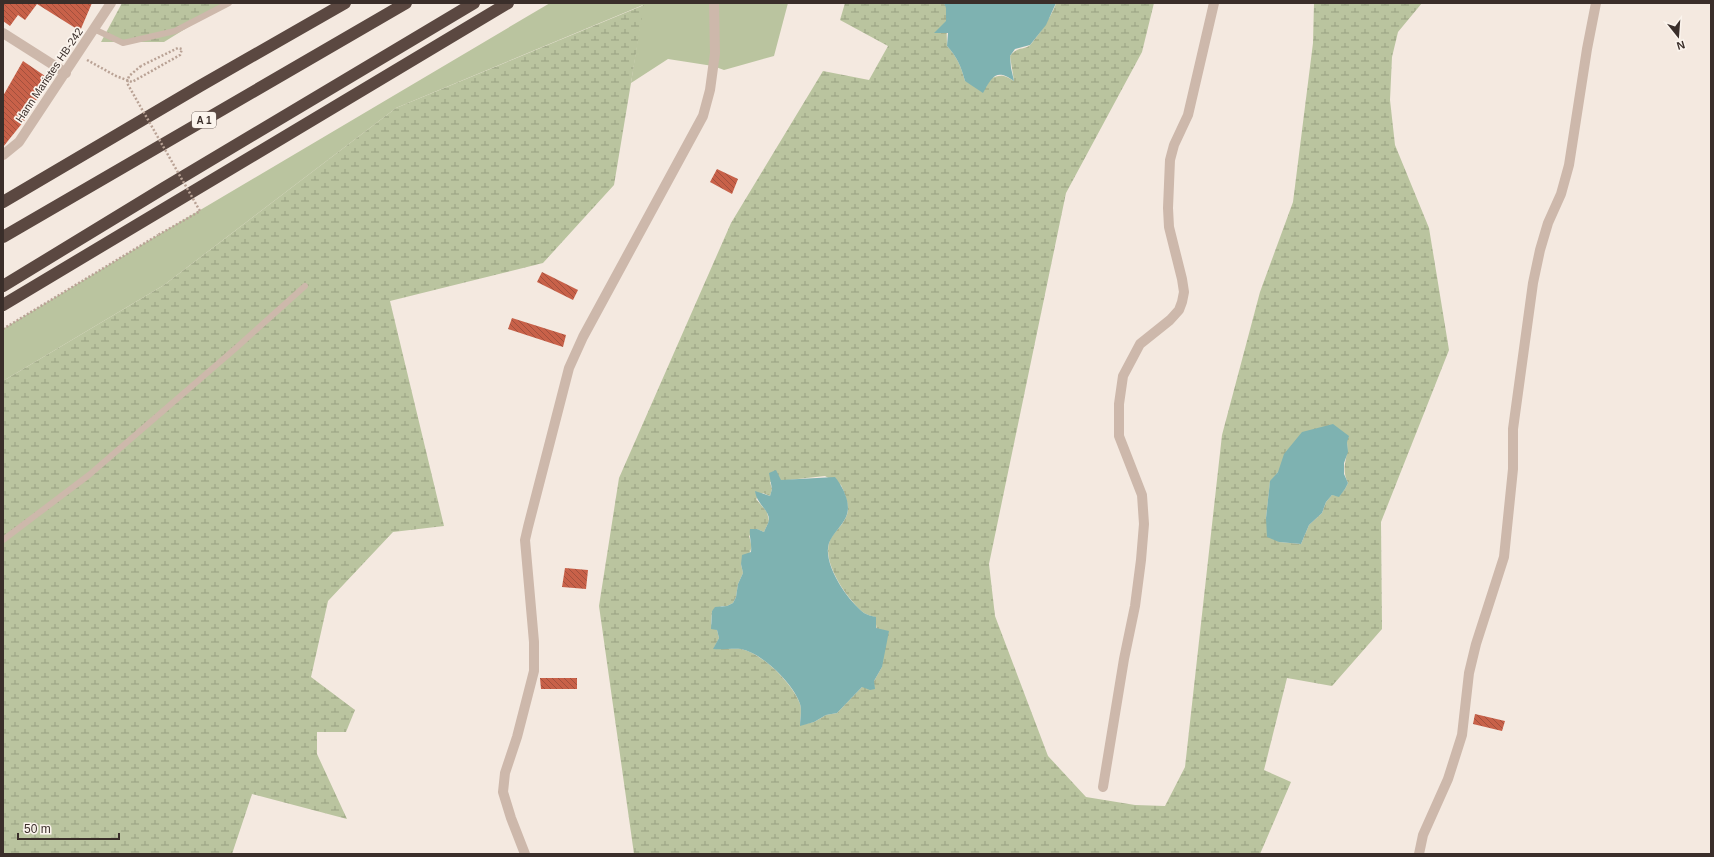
<svg xmlns="http://www.w3.org/2000/svg" width="1714" height="857" font-family="Arial,sans-serif">
	<defs>
		<pattern id="wetland-marsh" width="20" height="14" patternUnits="userSpaceOnUse"><rect width="20" height="14" fill="#bac49f"/><path d="M1 5h8M5 5V1M11 12h8M15 12V8" fill="none" stroke="#98a082"/></pattern>
		<pattern id="building-back-hatch" width="6" height="6" patternUnits="userSpaceOnUse"><rect width="6" height="6" fill="#c86149"/><path d="M-1 5l2 2M0 0l6 6M5-1l2 2" fill="none" stroke="#a3503d"/></pattern>
	</defs>
	<rect width="100%" height="100%" fill="#f4e9e0"/>
	<!-- green -->
	<polygon fill="#bac49f" points="550,3 788,3 774,56 724,70 713,66 668,59 631,83 643,5 396,108 164,285 3,381 3,329 158,235"/>
	<!-- wetland -->
	<g fill="url(#wetland-marsh)" fill-rule="evenodd">
		<polygon points="122,3 227,3 164,42 101,42"/>
		<path d="M845 3H944L946 7 947 46C957 57 961 66 965 81L986 87 990 79C1001 74 1004 75 1014 81L1010 56C1019 45 1025 51 1031 44 1039 35 1053 14 1056 3H1154L1142 52 1066 193 989 564 995 616 1048 756 1086 797 1135 805 1165 806 1185 767 1222 435 1260 292 1293 202 1313 43 1314 3H1422L1398 32 1392 57 1390 100 1395 145 1429 228 1449 350 1381 522 1382 629 1332 686 1287 678 1264 770 1291 782 1260 854H634L599 606 619 478 731 223 823 71 869 80 888 46 840 20ZM1347 442C1349 459 1340 466 1348 483L1345 489 1339 496 1332 495 1326 502 1322 513 1309 525 1301 544 1279 542 1266 518 1270 482 1278 472ZM825 476 841 485C845 494 851 508 846 517 842 527 832 533 829 543 823 565 848 600 864 613 867 615 872 616 875 617L882 667 874 681 862 687 837 713 826 715 814 722 800 725C800 719 802 710 800 704 793 684 762 653 741 649 732 648 723 650 714 648L719 638 717 630 711 624 712 611 722 606H727L733 603 736 597 738 584 743 573 741 564C750 553 754 551 749 536L757 529 764 532 769 521 767 512 756 499 763 493 770 496 772 489 770 482Z"/>
		<polygon points="644,5 614,185 543,263 390,301 444,526 393,532 328,601 311,677 355,710 346,732 317,732 317,754 347,819 252,794 232,854 3,854 3,381 164,285 396,108"/>
	</g>
	<!-- water -->
	<g fill="#7eb2b1">
		<path d="M944 3H1056L1046 25 1030 45 1015 49 1010 56 1011 68 1014 81C996 68 992 77 983 93L965 81C961 66 957 57 947 46L948 33H934L946 21V8Z"/>
		<polygon points="1333,424 1349,436 1347,442 1348,452 1344,463 1344,474 1348,483 1345,489 1339,497 1332,495 1326,502 1322,513 1309,525 1301,544 1279,542 1267,537 1266,518 1270,481 1278,472 1284,454 1302,432"/>
		<path d="M776 470 781 480 835 477C843 487 852 504 846 517 842 526 833 533 829 543 822 564 848 601 864 613 867 615 872 616 876 617V628L889 631 882 667 874 681 875 689 870 690 862 687 837 713 826 715 814 722 800 726C800 719 802 710 800 704 794 684 762 653 741 649 732 648 723 650 713 649L719 638 717 630 711 629 712 611 715 607 727 606 733 603 736 597 738 584 743 573 741 564 742 555 751 552C752 544 749 537 750 529H757L764 532C765 529 768 524 769 520 769 509 757 505 755 491L770 496 772 489 769 473Z"/>
	</g>
	<!-- building -->
	<g fill="url(#building-back-hatch)">
		<polygon points="3,3 92,3 80,31 37,4 25,20 18,15 10,26 3,21"/>
		<polygon points="23,61 48,78 28,116 3,147 3,96"/>
		<polygon points="717,169 738,179 732,194 710,182"/>
		<polygon points="542,272 578,290 573,300 537,282"/>
		<polygon points="512,318 566,335 563,347 508,329"/>
		<polygon points="565,568 588,570 586,589 562,587"/>
		<polygon points="540,678 577,678 577,689 541,689"/>
		<polygon points="1475,714 1505,721 1502,731 1473,724"/>
	</g>
	<g fill="none" stroke-linecap="round" stroke-linejoin="round">
		<!-- path -->
		<g stroke="#b9a295" stroke-width="2.5" stroke-dasharray="2 2" stroke-linecap="butt">
			<polyline points="87,60 116,76 132,82 180,55 182,49 178,48 141,66"/>
			<polyline points="3,329 158,235"/>
		</g>
		<!-- lane -->
		<g stroke="#cdb8ab" stroke-width="6">
			<polyline points="94,29 123,43 175,31 229,3"/>
			<polyline points="3,540 89,475 236,348 305,286"/>
		</g>
		<!-- street -->
		<g stroke="#cdb8ab" stroke-width="10">
			<polyline points="3,33 66,73"/>
			<polyline points="3,155 19,142 111,3"/>
			<polyline points="1103,787 1124,659 1135,606 1141,560 1144,524 1142,495 1119,436 1119,404 1123,376 1140,344 1170,320 1179,310 1182,302 1184,292 1182,279 1169,227 1168,208 1170,160 1174,145 1188,115 1214,3"/>
			<polyline points="525,854 511,818 503,792 505,773 517,737 534,671 534,642 525,540 528,527 569,368 583,337 703,116 710,90 715,53 714,3"/>
			<polyline points="1419,854 1423,835 1448,779 1462,735 1469,673 1476,644 1504,557 1513,469 1513,429 1533,283 1540,250 1548,223 1561,194 1569,165 1587,49 1596,3"/>
		</g>
		<!-- highway -->
		<g stroke="#5b4841" stroke-width="12">
			<polyline points="3,202 200,86 345,3"/>
			<polyline points="3,237 406,3"/>
			<polyline points="3,286 164,188 474,3"/>
			<polyline points="3,305 508,3"/>
		</g>
		<!-- path-bridge -->
		<polyline stroke="#b9a295" stroke-width="2.5" stroke-dasharray="2 2" stroke-linecap="butt" points="141,66 129,76 127,83 200,211 158,235"/>
	</g>
	<g text-anchor="middle" dominant-baseline="central" stroke-width="3.5" stroke-linejoin="round" paint-order="stroke">
		<!-- shield labels -->
		<rect fill="#fbf4ed" stroke="#746964" stroke-width="1" x="192" y="112" width="24" height="16" rx="3"/>
		<g font-size="10" font-weight="bold" fill="#3a2e2a">
			<text x="204" y="120">A 1</text>
		</g>
		<!-- street labels -->
		<g font-size="11" fill="#3a2e2a" stroke="#fbf4ed">
			<text transform="translate(49 75) rotate(-56)">Hann Maristes HB-242</text>
		</g>
	</g>
	<!-- border -->
	<rect width="1714" height="857" fill="none" stroke="#3a2e2a" stroke-width="8"/>
	<!-- north arrow -->
	<g transform="translate(1678 36) rotate(163)" stroke="#fbf4ed" stroke-width="3" paint-order="stroke">
	<path d="M0-3L7 15L0 10L-7 15Z" fill="#3a2e2a"/>
	<text y="-6" font-size="11" font-weight="bold" text-anchor="middle" fill="#3a2e2a">N</text>
	</g>
	<!-- scale -->
	<path d="M18 833v6h101v-6" fill="none" stroke="#3a2e2a" stroke-width="2"/>
	<text x="24" y="833" font-size="12" fill="#3a2e2a" stroke="#fbf4ed" stroke-width="3" paint-order="stroke">50 m</text>
</svg>
